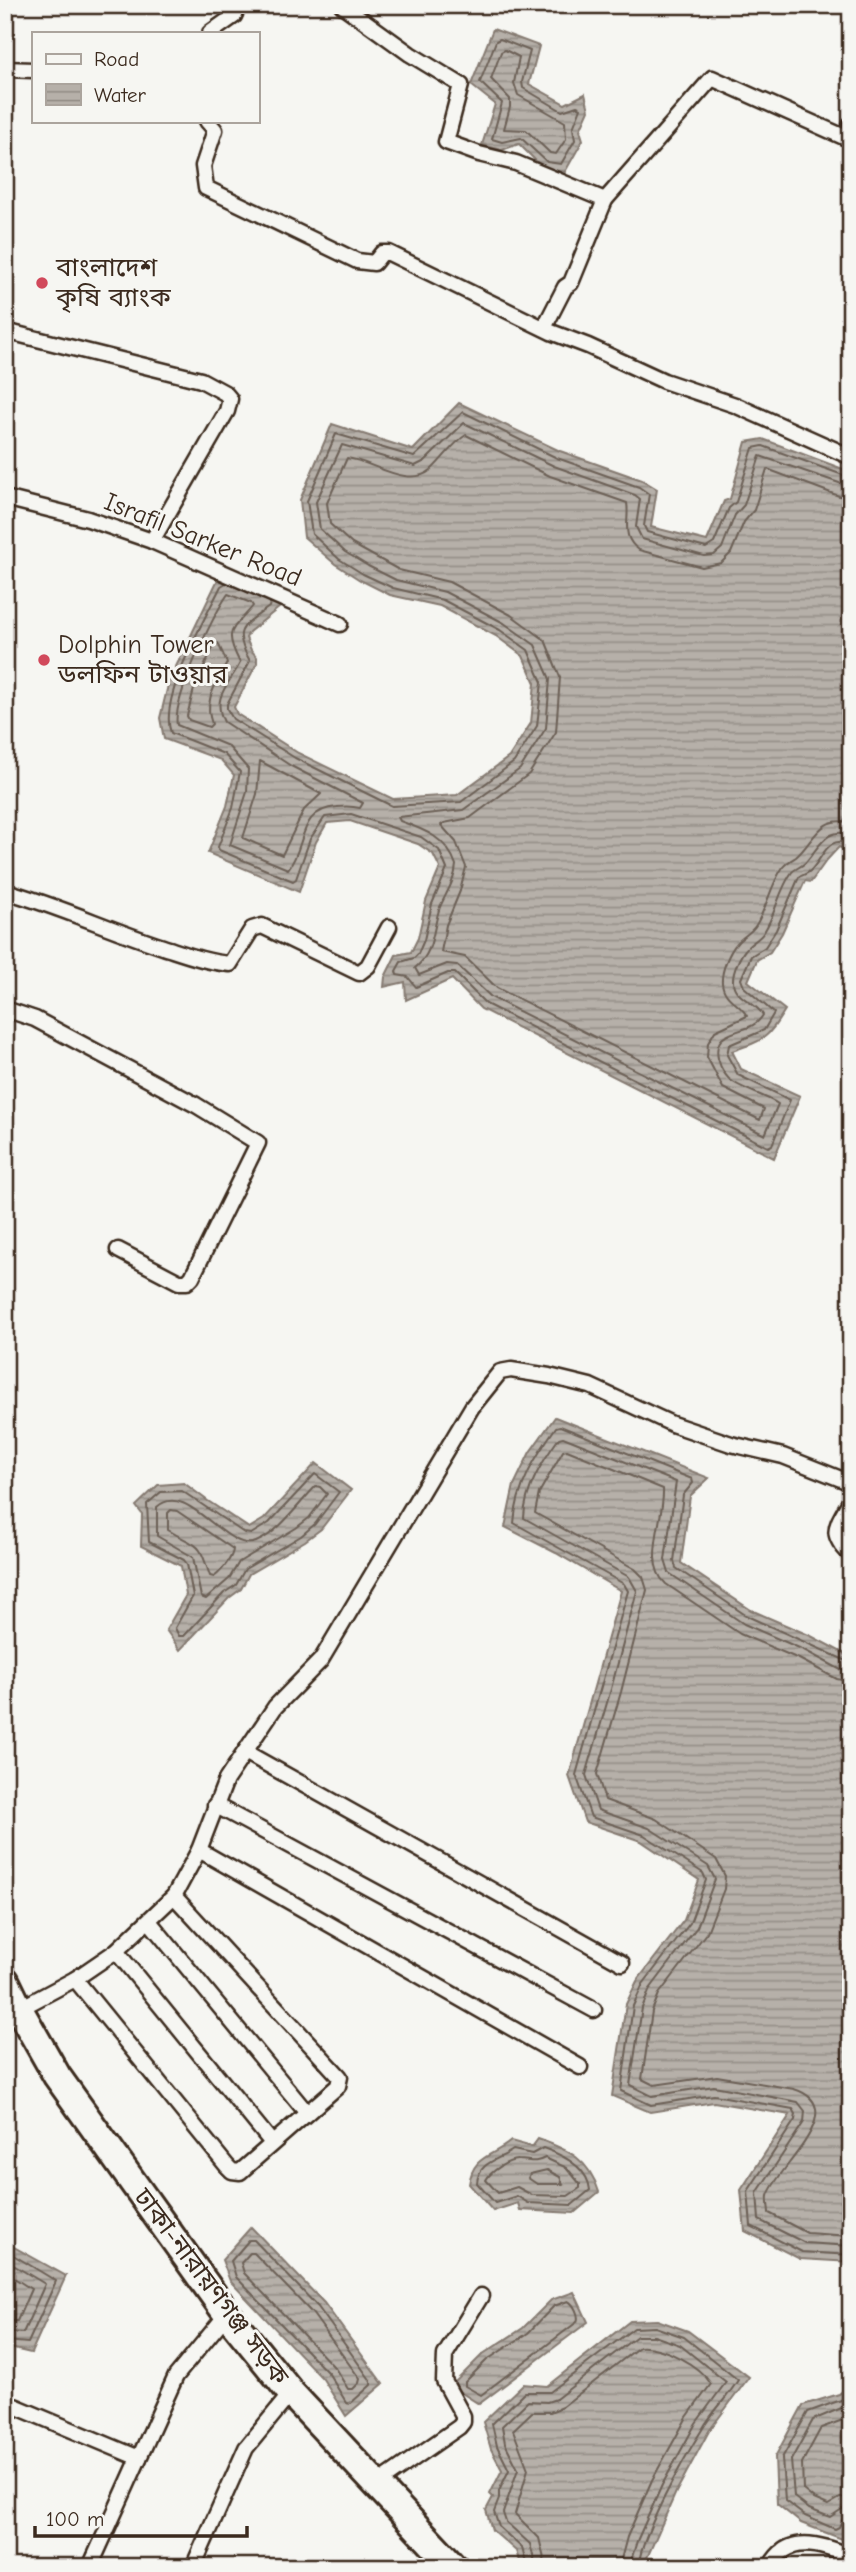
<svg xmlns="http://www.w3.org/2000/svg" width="856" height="2572" font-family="'Comic Neue','Noto Sans Bengali',sans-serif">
	<defs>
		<pattern id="water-rules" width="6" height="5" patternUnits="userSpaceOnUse" patternTransform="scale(1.75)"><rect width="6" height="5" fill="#b6b0a9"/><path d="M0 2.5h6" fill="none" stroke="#958f89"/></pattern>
	</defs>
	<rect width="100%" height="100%" fill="#f6f6f2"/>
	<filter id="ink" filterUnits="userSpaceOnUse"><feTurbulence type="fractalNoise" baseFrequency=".0143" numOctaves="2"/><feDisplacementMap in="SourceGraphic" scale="14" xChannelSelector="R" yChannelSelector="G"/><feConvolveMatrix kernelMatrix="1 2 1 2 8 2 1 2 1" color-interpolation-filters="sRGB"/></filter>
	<g filter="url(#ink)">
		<!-- water -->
		<g fill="url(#water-rules)" stroke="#857a71" stroke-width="2">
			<polygon points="493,29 539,46 529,84 565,104 585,94 589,110 580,130 583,140 565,172 544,169 519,144 502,150 482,145 495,104 471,85"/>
			<path d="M459 403 560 451 642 480 657 489 651 527 707 541 724 501 730 499 746 442 763 439 851 472V852L839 847 826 861 811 882 805 881 782 933 770 952 757 960 748 981 785 1010C767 1039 765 1040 732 1051L741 1069 800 1096 774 1158 481 1009 452 979 406 1000 405 982 384 987 385 977 396 955 411 952 418 938 426 901 440 868 433 854 418 844 350 821 327 823 316 842 299 892 208 853 227 806 234 775 221 760 164 739 160 718 169 681 220 575 280 600V607L249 632 246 638 251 650 257 657V663L234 707 237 714 298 753 393 799 457 795 509 757 531 723 535 683 523 656 496 636 440 606 390 595 360 580 335 564 304 537 300 500 332 424 413 450Z"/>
			<polygon points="555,1417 709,1478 690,1496 681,1563 751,1610 811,1636 851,1657 851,2262 800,2259 745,2231 741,2190 790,2115 714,2102 650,2112 612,2096 626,2004 637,1981 684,1920 699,1880 641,1841 585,1822 569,1776 621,1591 556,1553 505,1527 514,1485 530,1452"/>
			<polygon points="316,1463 351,1490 321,1529 305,1541 249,1574 241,1589 229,1598 180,1650 166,1630 186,1595 181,1566 141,1546 142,1514 136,1506 158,1485 184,1483 208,1501 249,1528 264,1519"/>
			<path d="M538 2139C569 2150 589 2159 599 2192L574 2213 520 2210 518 2203 493 2211 469 2184C473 2155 492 2157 511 2141L532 2147Z"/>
			<polygon points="251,2227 324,2303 383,2384 346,2416 323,2379 230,2281 222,2260"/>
			<polygon points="5,2242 66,2276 31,2353 5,2347"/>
			<polygon points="574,2292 588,2322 479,2404 451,2386 483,2354 523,2328 551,2300"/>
			<polygon points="657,2320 688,2331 749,2377 709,2431 676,2492 643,2567 521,2567 516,2551 492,2530 486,2510 493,2497 490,2494 502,2470 491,2449 483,2422 523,2384 547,2386 630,2321"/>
			<polygon points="851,2384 851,2514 842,2539 801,2523 777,2504 775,2457 803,2405 839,2394"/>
		</g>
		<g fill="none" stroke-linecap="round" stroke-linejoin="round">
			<!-- shore -->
			<g stroke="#6c6056" stroke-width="2">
				<polygon points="500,39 530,51 522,82 523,88 562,111 577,106 581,108 573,128 575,140 561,164 547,162 521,138 502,142 492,139 502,103 480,82 496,41"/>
				<polygon points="505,50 519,57 514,83 518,95 565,122 566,139 556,154 550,153 526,130 504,129 510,107 510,99 491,79 501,52"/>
				<path d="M851 487 760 456 744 505 735 515 722 548 714 555 704 556 642 539 636 527 640 499 635 495 554 466 464 423 425 461 415 466 342 445 316 502 320 529 345 552 368 566 396 580 445 592 504 623 535 645 550 679 546 728 520 769 463 810 398 817 400 821C425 830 447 838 456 865 455 881 446 893 440 907 432 929 435 952 415 968L419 975 447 964 457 965 491 997 765 1135 778 1104C764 1095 747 1091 733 1082 720 1074 709 1045 726 1036 740 1028 754 1030 763 1015 756 1002 732 997 733 980 733 971 740 956 745 950 751 942 759 940 764 932 776 913 779 890 792 872 796 868 801 867 805 863 818 849 827 825 851 835"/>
				<path d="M851 497 839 496 767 469 754 510 744 522 731 553 721 563 702 567 639 550C620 536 630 521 627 503L550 476 466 435C453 443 443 459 431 470 408 489 372 461 347 458L327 503 330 524 352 544 399 570 449 582 511 615 545 640 560 677 556 732 529 774 470 818 444 823 441 825 456 842 466 867 460 891 446 925 441 952 465 957 497 988 760 1120 764 1109 723 1088 707 1057 708 1043 715 1031 747 1016C740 1003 724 1000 722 983 721 971 729 952 737 943 743 936 751 933 756 925 767 907 771 884 783 867 787 862 791 860 796 857 814 842 819 814 851 823"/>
				<path d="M226 583 221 586C205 619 158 699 171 733L224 754 240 772 233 808 218 847 219 850 293 881 296 879 310 839 325 817 351 814 421 837 439 850 447 869 432 904 424 940 418 954 414 958 401 962 396 971 397 975 408 977 416 987 448 973H455L486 1004 768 1147 772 1145 790 1100 738 1075 727 1055 729 1045 764 1030 774 1013 744 987 741 979 751 956 765 947 776 930 799 877C803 875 807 874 810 871 824 858 826 834 851 844"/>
				<path d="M228 594 251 603 253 606C233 631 222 628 240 663 229 685 211 697 224 722L291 766 363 803 360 808C352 806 345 806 337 807 297 810 307 846 288 869L230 845 247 792 248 769 228 746 177 725C172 700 213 616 228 594Z"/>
				<path d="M270 603 269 607C243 626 231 629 250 661L227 704V709L233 719 295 758 392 806 461 802 514 762 537 726 542 682 528 650 500 630 443 600 393 588 363 574 339 559 312 534 307 501 336 434 414 457 463 412 557 458 639 487 649 494 644 526 647 532 706 548 714 543 729 508 736 502 753 448 763 446 851 478"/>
				<path d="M218 643 227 663C216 685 203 699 212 724L209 727 189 720 187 716 194 689 214 645Z"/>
				<polygon points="260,761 321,794 304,810 282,855 243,838 257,794"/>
				<polygon points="315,1474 339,1492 315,1524 301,1536 245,1569 236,1585 224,1593 184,1636 179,1636 175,1628 193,1596 187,1564 184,1560 149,1542 147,1504 161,1492 182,1491 244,1533 251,1534 269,1523"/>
				<path d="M316 1486 320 1487 327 1494 309 1518 296 1528 239 1562 229 1579 206 1599 201 1597 193 1557 157 1536V1507C187 1479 226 1554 256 1542 280 1532 298 1504 316 1486Z"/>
				<path d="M171 1510 177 1511 233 1549C233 1557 221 1572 214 1577L210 1576C198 1539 201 1550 168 1530V1513Z"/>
				<path d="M851 1663 747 1616 676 1568 674 1561 683 1495 693 1483 692 1479 560 1426 556 1427C535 1457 517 1486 514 1523L624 1584 628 1591 576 1775 591 1817 644 1835 703 1873 706 1880 690 1923 643 1984 633 2006 621 2091 651 2105 714 2095 793 2109 796 2114 795 2120 748 2191 751 2226 802 2252 851 2255"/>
				<path d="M851 1672 841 1670 804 1650 744 1624 669 1573 665 1560 676 1482 563 1437 559 1438C542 1462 525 1488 524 1518L629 1577 637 1591 611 1689 586 1775 598 1810 649 1828 708 1866 715 1879 697 1927 650 1989 642 2008 630 2085 652 2096 714 2086 798 2102 805 2111 804 2122 757 2193 759 2220 805 2243 851 2246"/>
				<path d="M851 1682 837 1679 799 1659 740 1634 666 1584C642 1563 665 1517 663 1489L567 1450 563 1451 539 1493 535 1513 635 1569 643 1577 647 1590 621 1692 597 1774 605 1800 656 1819 716 1859 725 1876 724 1889 707 1932 659 1994 652 2011 642 2079 654 2085 717 2076 794 2089C854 2108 775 2169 768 2196 767 2201 769 2208 769 2213L807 2233 851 2236"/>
				<path d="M543 2148C563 2155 588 2167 590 2190L572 2205 528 2203 517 2196 495 2203 477 2183C478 2162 499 2160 513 2150L532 2154Z"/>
				<path d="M545 2158 567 2168 580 2184V2188L568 2196 532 2195 517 2187 498 2193 486 2180C490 2172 509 2159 518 2160 530 2160 534 2164 545 2158Z"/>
				<polygon points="547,2170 560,2177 563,2184 537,2184 528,2178 530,2174"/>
				<polygon points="249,2240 254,2240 318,2307 371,2381 371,2385 351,2403 346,2402 329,2374 236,2277 231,2261"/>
				<polyline points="5,2250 56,2281 28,2343 5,2341"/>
				<polygon points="250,2253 254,2253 312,2313 360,2379 359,2383 353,2389 348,2389 335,2368 244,2273 241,2263"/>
				<polyline points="5,2260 45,2284 23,2333 5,2332"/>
				<polyline points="5,2272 31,2289 17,2321 5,2321"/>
				<path d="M568 2301C574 2304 580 2316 577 2322L481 2395 465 2386V2382L487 2360 528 2333 554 2306Z"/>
				<polyline points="851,2393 841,2400 808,2412 782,2458 785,2501 805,2516 835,2529 839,2527 843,2518 851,2516"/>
				<polyline points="851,2404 813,2420 791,2460 794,2497 809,2509 830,2517 842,2509 851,2508"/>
				<polyline points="851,2417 821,2428 802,2463 803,2490 814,2499 828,2505 840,2498 851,2497"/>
				<path d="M527 2567 522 2548 499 2527 494 2512 499 2499V2491L509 2470 497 2446 492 2424 525 2392H550L634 2328 655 2327 684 2337 738 2380C728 2397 713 2411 703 2428 684 2458 642 2533 638 2567"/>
				<polyline points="536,2567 530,2544 506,2522 503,2513 518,2469 505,2443 502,2426 528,2401 547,2402 556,2399 637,2336 654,2336 680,2345 726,2382 696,2423 662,2485 637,2541 629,2567"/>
				<path d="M546 2567 539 2538 515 2514 528 2469 513 2430 532 2412H550L562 2407 639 2347C662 2345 699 2365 711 2384L687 2417 652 2480 627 2537 619 2567"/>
			</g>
			<defs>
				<g id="street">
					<polyline points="342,5 410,54 461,85 446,142 479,154 516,163 605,200 571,283 565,287 544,328"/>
					<polyline points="210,33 234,16 239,5"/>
					<polyline points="5,69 33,70"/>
					<polyline points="207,121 215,130 203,166 206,188 357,261 374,263 382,253 389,253 551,332 588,346 664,381 735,405 851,457"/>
					<polyline points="605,200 712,78 844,137 847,137 851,124"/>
					<polyline points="5,331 201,380 225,393 230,399 227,411 152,541"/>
					<polyline points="5,498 88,519 152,541 340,624"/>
					<path d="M5 891C59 906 110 930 163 947 185 954 206 962 230 964L252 929 262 926 359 973 368 966 389 927"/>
					<polyline points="5,1009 35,1019 196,1105 258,1143 192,1277 187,1282 179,1282 118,1250"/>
					<path d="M851 1499C838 1525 826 1532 851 1555"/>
					<polyline points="245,1752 622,1963"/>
					<polyline points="215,1805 594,2010"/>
					<polyline points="199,1850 580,2067"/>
					<polyline points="149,1921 307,2113"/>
					<polyline points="116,1951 272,2143"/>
					<polyline points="75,1979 227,2166 232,2171 240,2172 338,2086 340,2077 174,1896"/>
					<polyline points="19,2009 75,1979 116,1951 174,1896 199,1850 226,1780 275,1707 321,1660 472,1407 500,1372 511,1370 549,1376 590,1386 672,1424 731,1444 783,1456 851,1483"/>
					<polyline points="5,2402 139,2458"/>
					<polyline points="377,2484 459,2427 463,2422 463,2416 444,2381 445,2355 481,2296"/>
					<polyline points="90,2567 176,2376 227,2314"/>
					<polyline points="193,2567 246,2448 291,2393"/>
					<path d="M770 2567C788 2532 821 2545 851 2556"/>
				</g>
				<polyline id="highway" points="5,1980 19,2009 57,2076 227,2314 291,2393 454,2567"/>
			</defs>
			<!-- street casing -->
			<use href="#street" stroke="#3b2a1e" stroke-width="19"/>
			<!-- highway casing -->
			<use href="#highway" stroke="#3b2a1e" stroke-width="32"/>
			<!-- street -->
			<use href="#street" stroke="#f6f6f2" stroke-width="14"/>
			<!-- highway -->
			<use href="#highway" stroke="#f6f6f2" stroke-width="26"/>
		</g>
	</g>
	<!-- markers -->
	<g fill="#d1495b" stroke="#f6f6f2" stroke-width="2.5">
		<circle cx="42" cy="283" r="7"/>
		<circle cx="44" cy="660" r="7"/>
	</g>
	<g text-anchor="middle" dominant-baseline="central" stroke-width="6" stroke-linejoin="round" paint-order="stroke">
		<!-- poi labels -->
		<g font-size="26" fill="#3b2a1e" stroke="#f6f6f2" text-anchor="start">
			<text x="56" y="268">বাংলাদেশ<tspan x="56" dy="30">কৃষি ব্যাংক</tspan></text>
			<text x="58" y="645">Dolphin Tower<tspan x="58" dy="30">ডলফিন টাওয়ার</tspan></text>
		</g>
		<!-- street labels -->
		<g font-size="26" fill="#3b2a1e" stroke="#f6f6f2">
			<text transform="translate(203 540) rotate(22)">Israfil Sarker Road</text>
			<text transform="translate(211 2287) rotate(53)">ঢাকা-নারায়ণগঞ্জ সড়ক</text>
		</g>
	</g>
	<!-- margin -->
	<rect width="856" height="2572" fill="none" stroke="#f6f6f2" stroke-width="28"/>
	<rect x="14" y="14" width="828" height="2544" fill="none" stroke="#3b2a1e" stroke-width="2.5" filter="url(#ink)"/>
	<!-- legend -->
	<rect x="32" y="32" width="228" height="91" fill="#f6f6f2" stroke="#aba49d" stroke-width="2"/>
	<rect x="46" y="54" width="35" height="10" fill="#f6f6f2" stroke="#aba49d" stroke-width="2"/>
	<text x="94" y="66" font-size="21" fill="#3b2a1e">Road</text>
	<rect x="46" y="84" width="35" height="21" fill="url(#water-rules)" stroke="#aba49d" stroke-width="2"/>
	<text x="94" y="102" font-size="21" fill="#3b2a1e">Water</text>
	<!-- scale -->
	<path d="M35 2526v10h212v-10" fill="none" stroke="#3b2a1e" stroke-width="3.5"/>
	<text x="46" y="2526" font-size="21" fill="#3b2a1e" stroke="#f6f6f2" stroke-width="5" paint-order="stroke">100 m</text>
</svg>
